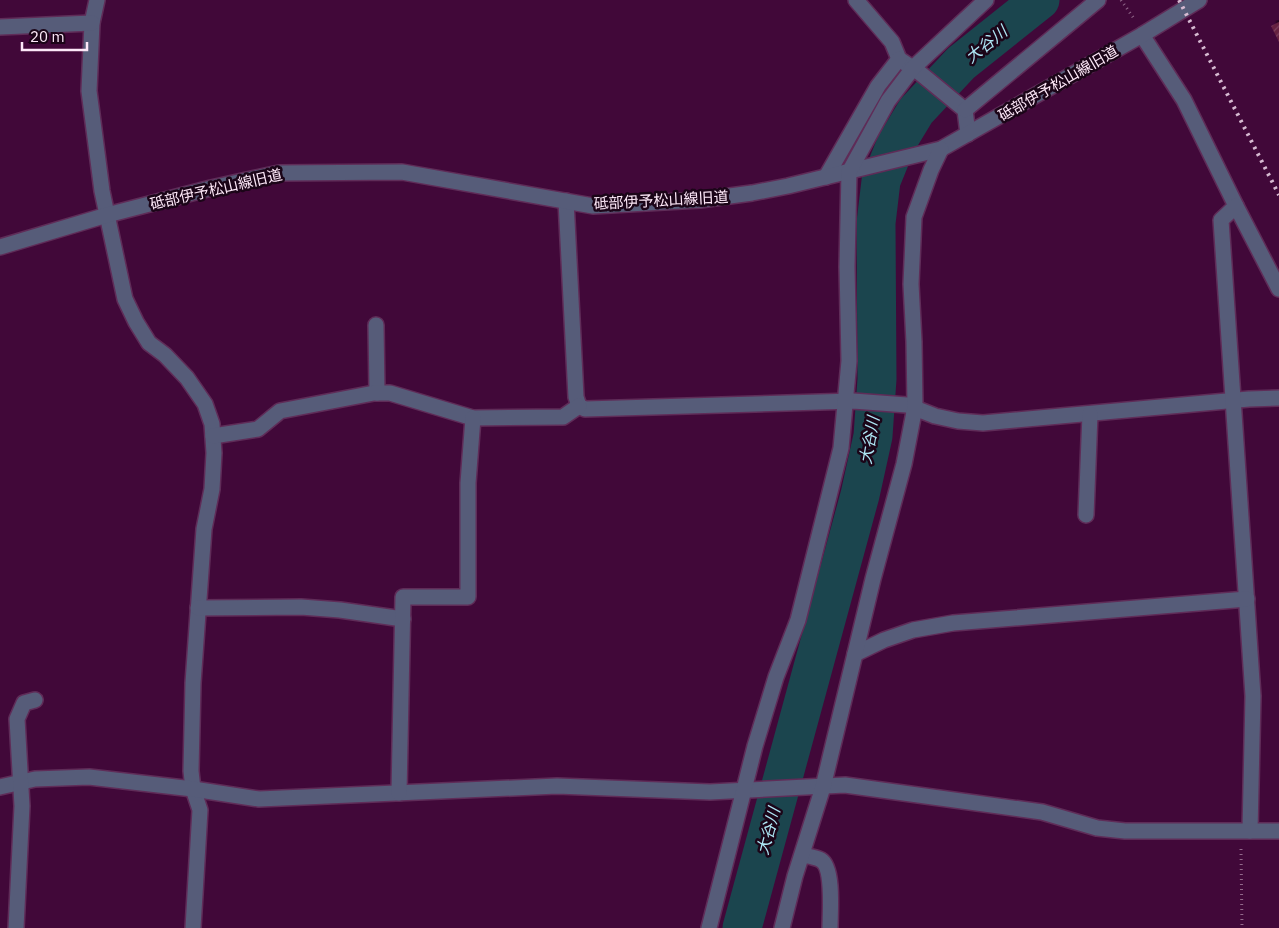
<svg xmlns="http://www.w3.org/2000/svg" width="1279" height="928" font-family="'IBM Plex Sans','Noto Sans JP',sans-serif">
	<defs>
		<pattern id="building-hatch" width="6" height="6" patternUnits="userSpaceOnUse" patternTransform="scale(1.25)"><rect width="6" height="6" fill="#652141"/><path d="M-1 1l2-2M0 6l6-6M5 7l2-2" fill="none" stroke="#7c415d"/></pattern>
		<filter id="shadow"><feDropShadow dx="4.5" dy="-4.5" stdDeviation="1" flood-color="#0009"/></filter>
	</defs>
	<rect width="100%" height="100%" fill="#410839"/>
	<g fill="none" stroke-linecap="round" stroke-linejoin="round">
		<!-- river -->
		<polyline stroke="#1b454e" stroke-width="39" points="742,928 860,495 873,436 877,379 876,223 881,181 896,144 916,111 961,63 1040,0"/>
	</g>
	<!-- building -->
	<polygon fill="url(#building-hatch)" filter="url(#shadow)" points="1279,22 1279,42 1271,26"/>
	<g fill="none" stroke-linecap="round" stroke-linejoin="round">
		<defs>
			<g id="minor">
				<polyline points="97,0 92,23 89,91 102,191 125,299 136,322 149,343 165,355 187,378 205,404 212,424 214,453 212,489 204,529 193,683 191,771 193,789 200,810 193,928"/>
				<polyline points="856,0 892,42 899,59 920,73 965,110 968,134"/>
				<polyline points="0,27 92,23"/>
				<polyline points="1142,35 1184,100 1236,206 1279,289"/>
				<polyline points="965,110 1098,0"/>
				<polyline points="826,177 878,86 899,59"/>
				<polyline points="566,201 576,397 579,406 585,409 853,401 907,405 935,416 958,421 983,423 1249,399 1279,398"/>
				<polyline points="1236,206 1221,220 1253,696 1250,831"/>
				<polyline points="0,247 107,215 211,188 279,173 402,172 593,206 700,200 752,193 788,186 941,149 1142,35 1199,0"/>
				<polyline points="376,325 377,393"/>
				<polyline points="213,436 258,429 280,411 374,393 390,393 473,418 563,417 579,406"/>
				<polyline points="1086,515 1090,414"/>
				<polyline points="198,608 301,607 340,610 403,619"/>
				<polyline points="855,654 884,640 913,630 953,623 1247,599"/>
				<polyline points="0,787 35,779 89,777 193,789 259,799 557,786 710,792 845,785 1042,812 1097,828 1125,831 1279,831"/>
				<polyline points="399,793 403,597 468,597 468,483 473,418"/>
				<path d="M802 855C807 856 816 857 821 860 834 868 830 914 830 928"/>
				<polyline points="16,928 22,806 17,719 24,703 35,700"/>
				<polyline points="709,928 755,746 776,677 798,620 841,448 849,361 847,267 849,172 888,101 913,68 986,0"/>
				<polyline points="782,928 795,876 823,787 873,579 904,464 915,407 914,342 911,284 914,217 931,170 941,149"/>
			</g>
		</defs>
		<!-- minor casing -->
		<use href="#minor" stroke="#5f2c58" stroke-width="18"/>
		<!-- path -->
		<g stroke="#936a8c" stroke-width="3" stroke-dasharray="1 4" stroke-linecap="butt">
			<polyline points="1121,0 1135,20"/>
			<polyline points="1241,849 1242,928"/>
		</g>
		<!-- minor -->
		<use href="#minor" stroke="#565c79" stroke-width="15"/>
		<!-- rail -->
		<polyline stroke="#d6bad1" stroke-width="4" stroke-dasharray="2.5 5" stroke-linecap="butt" points="1179,0 1279,195"/>
	</g>
	<g text-anchor="middle" dominant-baseline="central" stroke-width="5" stroke-linejoin="round" paint-order="stroke">
		<!-- street labels -->
		<g font-size="15" fill="#fde8f8" stroke="#1b0518">
			<text transform="translate(1058 83) rotate(-30)">砥部伊予松山線旧道</text>
			<text transform="translate(216 189) rotate(-13)">砥部伊予松山線旧道</text>
			<text transform="translate(661 200) rotate(-3)">砥部伊予松山線旧道</text>
		</g>
		<!-- water labels -->
		<g font-size="16" font-style="italic" fill="#aee7f5" stroke="#1b0518">
			<text transform="translate(986 44) rotate(-39)">大谷川</text>
			<text transform="translate(869 440) rotate(-80)">大谷川</text>
			<text transform="translate(768 831) rotate(-75)">大谷川</text>
		</g>
	</g>
	<!-- scale -->
	<path d="M22 42v8h65v-8" fill="none" stroke="#fde8f8" stroke-width="2.5"/>
	<text x="30" y="42" font-size="15" fill="#fde8f8" stroke="#1b0518" stroke-width="4" paint-order="stroke">20 m</text>
</svg>
